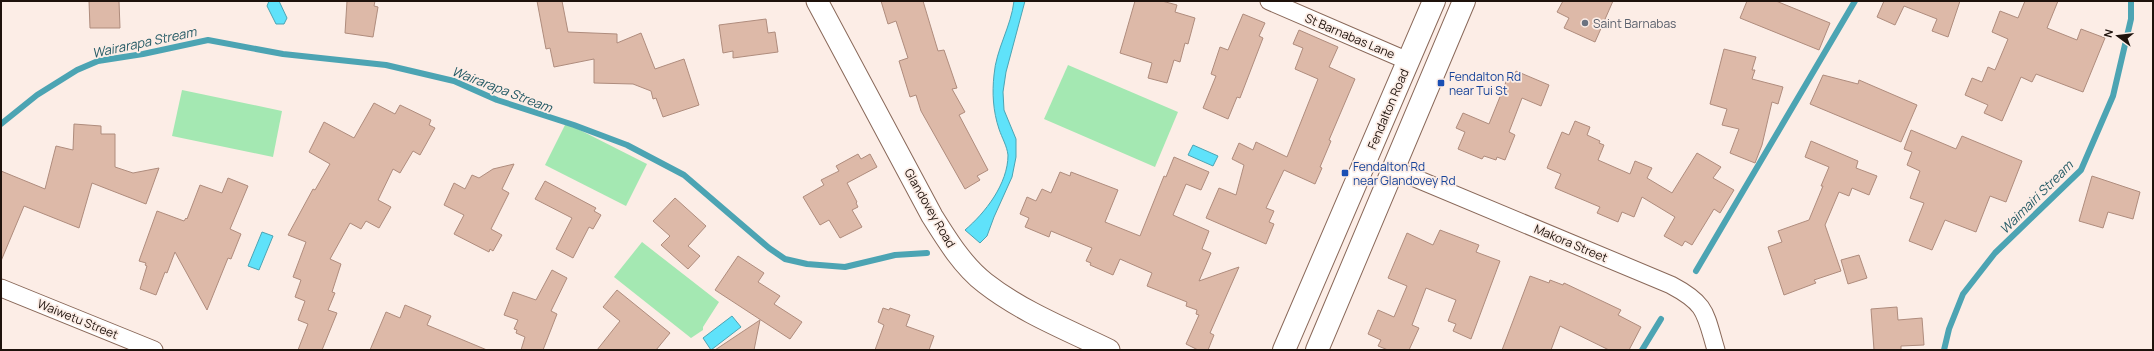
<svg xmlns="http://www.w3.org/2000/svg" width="2154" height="351" font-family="Manrope,sans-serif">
	<rect width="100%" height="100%" fill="#fcede6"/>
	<!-- green -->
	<g fill="#a4e8b2">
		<polygon points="1068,65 1178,112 1155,167 1044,119"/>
		<polygon points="182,90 282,111 273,157 172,136"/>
		<polygon points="566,123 647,164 626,206 545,165"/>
		<polygon points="642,242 719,302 703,327 703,330 691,338 614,277"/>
	</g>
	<!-- water -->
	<g fill="#5fe2fa" stroke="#4ca4b3">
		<polygon points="269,1 279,1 287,18 284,24 276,24 267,6"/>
		<path d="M1014 1H1025L1006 72 1003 92 1004 110 1016 139V157L1012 177 994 217 987 236 980 243 965 230C985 213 1008 184 1008 155 1007 146 1002 138 999 129 993 111 992 93 994 75 996 49 1011 27 1014 1Z"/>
		<polygon points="1193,145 1218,156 1213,166 1188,155"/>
		<polygon points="262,232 273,236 259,270 248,266"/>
		<polygon points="732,316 741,327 711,350 703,338"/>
	</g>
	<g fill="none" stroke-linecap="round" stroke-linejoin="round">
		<!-- stream -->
		<g stroke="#4ca4b3" stroke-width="6">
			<polyline points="1,124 37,95 77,70 98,61 143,54 208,40 283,54 386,65 454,81 497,100 574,125 627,145 684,175 769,248 785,259 807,264 845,267 895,255 927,253"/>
			<polyline points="1696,271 1855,1"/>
			<polyline points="1642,350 1661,319"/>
			<polyline points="1944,350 1949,329 1963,294 1995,253 2081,170 2113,96 2131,19 2131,1"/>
		</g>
	</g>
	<!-- building -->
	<g fill="#ddb9a8" stroke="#af8c7d">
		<polygon points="89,1 119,1 120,28 90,28"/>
		<polygon points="347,1 375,1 374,6 378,7 373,37 345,33"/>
		<polygon points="537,1 562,1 568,32 617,34 617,43 641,33 655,69 684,59 699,105 663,117 656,98 653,99 651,91 633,84 594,83 594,59 554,67 550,48 546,49"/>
		<polygon points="881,1 923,1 938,51 944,50 957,88 952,89 965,112 959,115 988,170 977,176 980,180 965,189 921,111 916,95 910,97 899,61 908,58 896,21 888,24"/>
		<polygon points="1135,1 1162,1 1177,5 1175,12 1195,18 1188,44 1185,43 1180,62 1174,60 1167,83 1148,78 1152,63 1120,53"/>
		<polygon points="1563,1 1613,1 1595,42 1564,28 1569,18 1557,12"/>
		<polygon points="1747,1 1776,1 1830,23 1819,50 1740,18"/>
		<polygon points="1884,1 1960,1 1948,37 1932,31 1937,19 1904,6 1895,25 1877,17"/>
		<polygon points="2025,1 2058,1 2047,28 2077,40 2081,29 2105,38 2083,92 2036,74 2032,82 2021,77 2002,121 1984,113 1988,105 1965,95 1972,78 1982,82 1988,67 1995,70 2008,39 1992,32 2000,11 2018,18"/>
		<polygon points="1243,14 1265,23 1259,36 1263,38 1240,98 1237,97 1228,119 1203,108 1216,76 1211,74 1220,47 1228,50"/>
		<polygon points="766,19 768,33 775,32 778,52 733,58 733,51 723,53 719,25"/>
		<polygon points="1299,30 1338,47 1329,67 1355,79 1329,140 1331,141 1320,167 1322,168 1315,184 1284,170 1266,208 1274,211 1269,222 1274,224 1266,244 1206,218 1219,188 1236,195 1244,165 1232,159 1239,143 1253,150 1256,142 1287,157 1318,79 1295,69 1303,48 1293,44"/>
		<polygon points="1724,49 1756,57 1752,70 1755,70 1752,79 1783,87 1778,104 1772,102 1762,145 1755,163 1730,153 1739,129 1722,125 1727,109 1710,104"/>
		<polygon points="1516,71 1549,85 1541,106 1522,98 1509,132 1515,135 1505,160 1497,157 1496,160 1484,156 1482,159 1458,149 1465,132 1456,128 1463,113 1489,124 1508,77 1513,79"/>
		<polygon points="1823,75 1858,84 1859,80 1917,105 1901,142 1810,104"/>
		<polygon points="374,103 395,114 400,105 431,120 429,125 435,128 420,155 413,151 400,173 393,169 378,200 391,207 379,228 366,221 361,229 350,223 330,259 341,264 332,292 335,293 328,310 337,313 322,350 298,350 308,324 298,320 305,301 295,297 301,280 293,277 306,242 288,235 313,189 315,190 330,164 309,152 324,122 354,138"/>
		<polygon points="1575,121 1590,127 1587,135 1600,141 1599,143 1604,145 1598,160 1630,174 1635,161 1652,168 1647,178 1672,193 1697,153 1721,167 1713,178 1734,190 1720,213 1714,209 1692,245 1685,241 1682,246 1664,236 1675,217 1642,197 1634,217 1622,212 1618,222 1597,213 1600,207 1555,188 1561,174 1547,168 1562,132 1569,135"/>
		<polygon points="74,124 101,126 101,134 115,134 115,167 133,173 159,168 146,204 92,183 79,228 24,206 1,261 1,171 45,189 56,146 73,150"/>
		<polygon points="1911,130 1956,149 1962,136 2022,161 2006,202 1990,196 1976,232 1945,220 1932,250 1909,241 1924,203 1910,198 1920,171 1907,165 1912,152 1904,149"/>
		<polygon points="1811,141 1858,161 1856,168 1877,176 1869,195 1852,188 1849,196 1839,192 1825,225 1841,271 1814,280 1816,283 1784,295 1768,247 1782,242 1778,231 1809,220 1823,186 1821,186 1829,167 1805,157"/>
		<polygon points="858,154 861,159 870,154 877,167 847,183 857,202 856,203 858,207 852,210 862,227 840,238 829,220 820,225 803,197 824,185 821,180 839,171 836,166"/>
		<polygon points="1174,157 1209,172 1201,190 1186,184 1173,215 1209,231 1202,249 1211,253 1199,281 1239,267 1210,333 1214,335 1208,350 1198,350 1186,344 1199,315 1196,314 1197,310 1186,306 1187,302 1147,286 1152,273 1120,259 1113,275 1090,265 1091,263 1086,261 1092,248 1051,231 1049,237 1025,227 1029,218 1020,214 1027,197 1036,201 1042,189 1051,193 1060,172 1070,176 1071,172 1118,190 1105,222 1140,236 1164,176 1166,177"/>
		<polygon points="514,164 502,189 509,193 491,229 502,235 493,251 490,249 489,252 454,234 464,215 444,205 454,183 465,189 472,175 479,178 493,169"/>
		<polygon points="2092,176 2140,192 2133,219 2108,212 2103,228 2079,221"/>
		<polygon points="228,178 248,186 230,229 241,234 231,259 228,258 207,310 175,252 167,273 165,272 156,295 140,289 147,266 145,265 146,263 139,261 157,211 184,221 186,218 187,219 200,185 222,193"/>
		<polygon points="545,181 596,208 594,211 601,215 593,229 589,227 573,258 556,249 572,218 535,199"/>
		<polygon points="675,198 706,226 688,246 700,256 688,269 661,245 670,236 653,221"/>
		<polygon points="1440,230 1479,245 1476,252 1500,261 1471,339 1453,331 1456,324 1448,321 1456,300 1426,288 1412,325 1419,328 1409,350 1388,350 1378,346 1381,340 1368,334 1378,310 1394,317 1407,286 1388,278 1407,233 1433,245"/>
		<polygon points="1859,255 1867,278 1848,284 1841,260"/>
		<polygon points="738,256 764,273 758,282 780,296 774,304 802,322 790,339 715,290"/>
		<polygon points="552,270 567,278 551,311 557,314 543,350 521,350 525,337 516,333 517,330 514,329 518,320 504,315 513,292 536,300"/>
		<polygon points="1530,276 1549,283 1550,280 1563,285 1564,283 1621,310 1618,315 1641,327 1629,350 1609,350 1560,326 1551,350 1502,350"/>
		<polygon points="617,290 670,333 656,350 597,350 620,321 603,307"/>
		<polygon points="405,305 431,316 427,325 487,350 370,350 386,312 400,318"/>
		<polygon points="1897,307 1898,320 1922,318 1924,345 1901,346 1901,350 1874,350 1871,309"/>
		<polygon points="883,308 889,310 890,308 910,315 906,326 934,336 929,350 875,350 884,325 878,322"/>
		<polygon points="760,320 754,350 715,350"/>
	</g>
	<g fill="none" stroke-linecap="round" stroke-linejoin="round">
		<defs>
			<g id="minor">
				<polyline points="1269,1 1408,61"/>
				<path d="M1393 170 1410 176 1671 285C1707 304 1705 313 1716 350"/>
				<polyline points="1,288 154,350"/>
			</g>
			<path id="tertiary" d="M817 1 932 216C947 240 963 266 985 283 1022 312 1068 330 1109 350"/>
			<g id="primary">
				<polyline points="1284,350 1434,1"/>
				<polyline points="1317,350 1464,1"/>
			</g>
		</defs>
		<!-- minor casing -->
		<use href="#minor" stroke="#896859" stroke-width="19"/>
		<!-- tertiary casing -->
		<use href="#tertiary" stroke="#896859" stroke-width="23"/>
		<!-- primary casing -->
		<use href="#primary" stroke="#896859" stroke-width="24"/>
		<!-- minor -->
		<use href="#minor" stroke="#fff" stroke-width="17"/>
		<!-- tertiary -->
		<use href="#tertiary" stroke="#fff" stroke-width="21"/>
		<!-- primary -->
		<use href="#primary" stroke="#fff" stroke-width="22"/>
	</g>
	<!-- markers -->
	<circle fill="#6b7280" stroke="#fcede6" stroke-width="1.5" cx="1585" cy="23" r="4"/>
	<g fill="#1a4fb4" stroke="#fcede6" stroke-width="1.5">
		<rect x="1437" y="79" width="8" height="8" rx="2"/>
		<rect x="1341" y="169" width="8" height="8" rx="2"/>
	</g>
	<g text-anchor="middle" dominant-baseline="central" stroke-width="3.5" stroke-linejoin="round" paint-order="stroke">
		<!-- worship labels -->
		<g font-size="12" fill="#5b616d" stroke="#fcede6" text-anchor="start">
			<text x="1593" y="23">Saint Barnabas</text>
		</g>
		<!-- street labels -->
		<g font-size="12" fill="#1e120c" stroke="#fcede6">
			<text transform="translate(1350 36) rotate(23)">St Barnabas Lane</text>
			<text transform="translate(1388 109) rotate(-67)">Fendalton Road</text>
			<text transform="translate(930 208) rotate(60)">Glandovey Road</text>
			<text transform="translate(1571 243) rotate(23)">Makora Street</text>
			<text transform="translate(78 319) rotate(22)">Waiwetu Street</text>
		</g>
		<!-- transit labels -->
		<g font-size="12" fill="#164399" stroke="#fcede6" text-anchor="start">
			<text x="1449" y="76">Fendalton Rd<tspan x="1449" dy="14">near Tui St</tspan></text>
			<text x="1353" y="166">Fendalton Rd<tspan x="1353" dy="14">near Glandovey Rd</tspan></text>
		</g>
		<!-- water labels -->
		<g font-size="13" font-style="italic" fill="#255b66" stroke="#fcede6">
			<text transform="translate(144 42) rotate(-12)">Wairarapa Stream</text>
			<text transform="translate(502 89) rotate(21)">Wairarapa Stream</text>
			<text transform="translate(2036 197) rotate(-45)">Waimairi Stream</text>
		</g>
	</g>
	<!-- border -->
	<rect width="2154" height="351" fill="none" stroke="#1e120c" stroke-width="4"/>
	<!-- north arrow -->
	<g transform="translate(2118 36) rotate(285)" stroke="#fcede6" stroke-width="3" paint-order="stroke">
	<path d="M0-3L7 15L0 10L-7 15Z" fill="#1e120c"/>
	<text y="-6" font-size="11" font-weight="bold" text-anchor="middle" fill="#1e120c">N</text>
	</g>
</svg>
